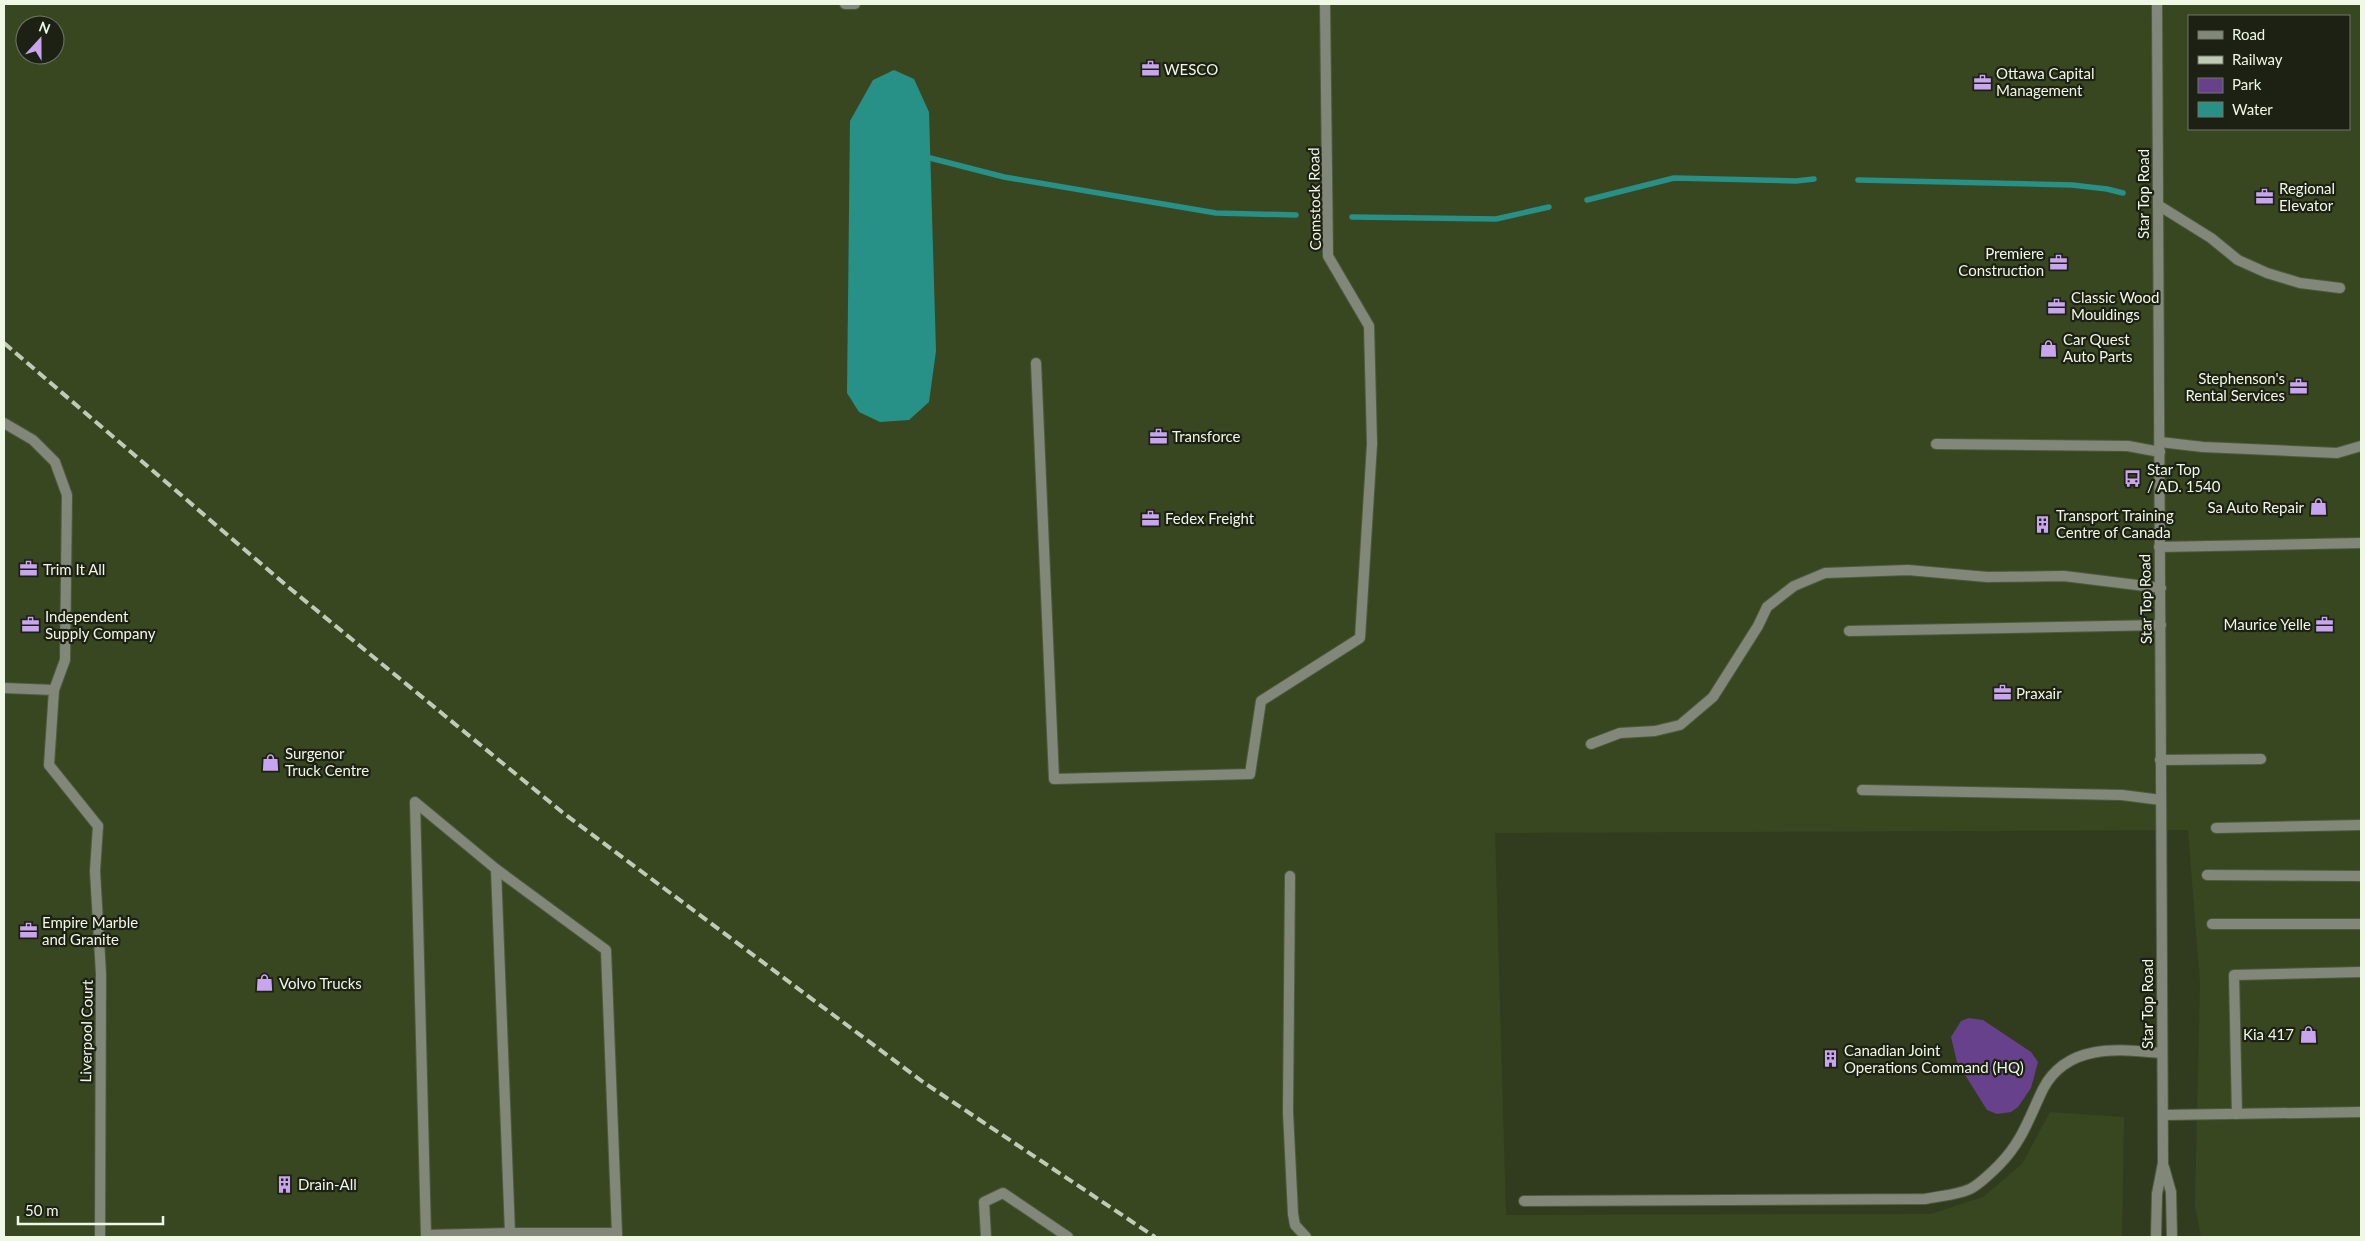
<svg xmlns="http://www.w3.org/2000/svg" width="2365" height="1241" font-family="Lato,sans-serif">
	<rect width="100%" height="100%" fill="#313c1e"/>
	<!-- built -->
	<path fill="#394721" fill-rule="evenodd" d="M4 4H2361V1237H2201L2195 1206 2200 983 2188 830 1495 833 1506 1215 1931 1214 1983 1197 2022 1164 2050 1112 2124 1117 2122 1237H4ZM2189 16H2349V129H2189ZM25 25H55V55H25Z"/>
	<!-- green -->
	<polygon fill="#67418b" points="1969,1018 1983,1020 2031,1052 2038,1062 2031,1088 2018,1107 2011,1112 1997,1114 1987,1110 1957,1062 1951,1037 1961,1021"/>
	<!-- water -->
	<polygon fill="#279087" points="894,70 914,79 929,112 936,351 929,402 909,420 880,422 859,412 847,393 850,121 873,80"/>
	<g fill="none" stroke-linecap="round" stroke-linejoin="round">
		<!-- stream -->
		<g stroke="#279087" stroke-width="5.5">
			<polyline points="930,158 1004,177 1216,213 1296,215"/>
			<polyline points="1858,180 2072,185 2107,189 2123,193"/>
			<polyline points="1587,200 1674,178 1796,181 1814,179"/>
			<polyline points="1352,217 1496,219 1549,207"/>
		</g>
		<defs>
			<g id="service">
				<polyline points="845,4 855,4"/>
				<polyline points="2158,205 2211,238 2238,260 2267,273 2300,283 2340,288"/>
				<polyline points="1036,363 1054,779 1250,774 1261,701 1360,638 1372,444"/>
				<polyline points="4,423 33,440 55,462 67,495 65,660 54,690"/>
				<polyline points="2160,442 2203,447 2337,453 2361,446"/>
				<polyline points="1936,444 2128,446 2160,452"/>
				<polyline points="2159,547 2361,543"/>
				<polyline points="1849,631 2161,625"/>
				<polyline points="4,688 54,690 49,765 98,826"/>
				<polyline points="1591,744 1620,733 1655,731 1680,725 1713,697 1758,626 1767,607 1794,586 1825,573 1908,570 1987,577 2064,576 2161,588"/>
				<polyline points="2160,760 2261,759"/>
				<polyline points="1862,790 2122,795 2161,800"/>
				<polyline points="2216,828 2361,825"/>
				<polyline points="496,869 415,802 426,1235 510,1233"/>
				<polyline points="2207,875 2361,876"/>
				<polyline points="1290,876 1288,1112 1293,1214 1295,1225 1306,1237"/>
				<polyline points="2212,924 2361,924"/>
				<polyline points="2237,1114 2234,975 2361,972"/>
				<polyline points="2163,1115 2361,1112"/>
				<path d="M1524 1201 1925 1199C1939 1196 1957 1195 1970 1189 1980 1184 1991 1173 1999 1165 2022 1142 2029 1118 2043 1089 2067 1043 2119 1049 2162 1053"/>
				<polyline points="617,1233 510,1233 496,869 606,950 617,1233 617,1237"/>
				<polyline points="986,1237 984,1202 1003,1193 1068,1237"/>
			</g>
			<g id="minor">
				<polyline points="1325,4 1328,256 1369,326 1372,444"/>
				<polyline points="98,826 95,871 101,974 100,1237"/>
			</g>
			<g id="tertiary">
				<polyline points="2164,1167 2171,1192 2172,1237"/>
				<polyline points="2156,1237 2157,1194 2163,1163 2157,4"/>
			</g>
		</defs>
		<!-- service casing -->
		<use href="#service" stroke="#4f5a3e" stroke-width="12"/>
		<!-- minor casing -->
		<use href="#minor" stroke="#4f5a3e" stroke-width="12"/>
		<!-- tertiary casing -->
		<use href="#tertiary" stroke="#4f5a3e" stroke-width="12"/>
		<!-- service -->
		<use href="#service" stroke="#828879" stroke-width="10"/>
		<!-- minor -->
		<use href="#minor" stroke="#828879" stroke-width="10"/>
		<!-- tertiary -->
		<use href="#tertiary" stroke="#828879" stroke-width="10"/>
		<!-- rail -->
		<polyline stroke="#c1cab5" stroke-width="4" stroke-dasharray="10 5" stroke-linecap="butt" points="4,343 287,586 562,812 923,1082 1155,1237"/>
	</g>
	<!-- icons -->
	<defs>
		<symbol id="office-bare" viewBox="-9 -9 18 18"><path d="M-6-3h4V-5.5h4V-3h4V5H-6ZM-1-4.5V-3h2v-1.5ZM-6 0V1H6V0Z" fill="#c8a5ee" stroke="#1c2114" stroke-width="2.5" paint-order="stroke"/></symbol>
		<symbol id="shop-bare" viewBox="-9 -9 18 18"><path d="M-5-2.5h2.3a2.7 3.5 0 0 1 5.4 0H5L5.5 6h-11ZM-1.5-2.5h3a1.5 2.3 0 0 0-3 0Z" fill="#c8a5ee" stroke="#1c2114" stroke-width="2.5" paint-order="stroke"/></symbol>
		<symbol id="bus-bare" viewBox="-9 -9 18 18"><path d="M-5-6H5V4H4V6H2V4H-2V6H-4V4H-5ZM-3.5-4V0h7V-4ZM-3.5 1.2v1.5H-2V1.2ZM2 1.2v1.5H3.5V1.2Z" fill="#c8a5ee" stroke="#1c2114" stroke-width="2.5" paint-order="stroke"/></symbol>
		<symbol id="building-bare" viewBox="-9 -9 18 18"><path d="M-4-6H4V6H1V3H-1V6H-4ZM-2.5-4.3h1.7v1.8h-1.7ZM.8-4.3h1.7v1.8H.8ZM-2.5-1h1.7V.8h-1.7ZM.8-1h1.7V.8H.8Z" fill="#c8a5ee" stroke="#1c2114" stroke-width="2.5" paint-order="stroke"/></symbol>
	</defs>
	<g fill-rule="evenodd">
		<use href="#office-bare" x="1138" y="56" width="25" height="25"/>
		<use href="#office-bare" x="1970" y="70" width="25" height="25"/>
		<use href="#office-bare" x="2252" y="184" width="25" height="25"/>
		<use href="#office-bare" x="2046" y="250" width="25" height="25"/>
		<use href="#office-bare" x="2044" y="294" width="25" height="25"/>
		<use href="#shop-bare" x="2036" y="336" width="25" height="25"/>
		<use href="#office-bare" x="2286" y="374" width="25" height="25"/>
		<use href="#office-bare" x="1146" y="424" width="25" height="25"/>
		<use href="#bus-bare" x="2120" y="466" width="25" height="25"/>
		<use href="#shop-bare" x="2306" y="494" width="25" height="25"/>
		<use href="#office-bare" x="1138" y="506" width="25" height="25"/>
		<use href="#building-bare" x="2030" y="512" width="25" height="25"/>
		<use href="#office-bare" x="16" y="556" width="25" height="25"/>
		<use href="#office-bare" x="2312" y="612" width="25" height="25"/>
		<use href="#office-bare" x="18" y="612" width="25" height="25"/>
		<use href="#office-bare" x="1990" y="680" width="25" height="25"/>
		<use href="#shop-bare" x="258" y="750" width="25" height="25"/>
		<use href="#office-bare" x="16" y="918" width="25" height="25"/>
		<use href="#shop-bare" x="252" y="970" width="25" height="25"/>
		<use href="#shop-bare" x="2296" y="1022" width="25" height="25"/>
		<use href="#building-bare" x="1818" y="1046" width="25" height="25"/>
		<use href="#building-bare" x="272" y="1172" width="25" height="25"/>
	</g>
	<g text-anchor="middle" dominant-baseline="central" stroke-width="4.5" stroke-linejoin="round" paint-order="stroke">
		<!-- poi labels -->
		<g font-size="15" fill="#eff7e5" stroke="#1c2114" text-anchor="start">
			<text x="1164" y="69">WESCO</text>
			<text x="1996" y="73">Ottawa Capital<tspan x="1996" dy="17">Management</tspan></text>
			<text x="2279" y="188">Regional<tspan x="2279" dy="17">Elevator</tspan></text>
			<text x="2044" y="253" text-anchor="end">Premiere<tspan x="2044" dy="17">Construction</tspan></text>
			<text x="2071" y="297">Classic Wood<tspan x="2071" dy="17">Mouldings</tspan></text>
			<text x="2063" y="339">Car Quest<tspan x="2063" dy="17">Auto Parts</tspan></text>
			<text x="2285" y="378" text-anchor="end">Stephenson's<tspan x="2285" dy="17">Rental Services</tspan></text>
			<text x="1172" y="436">Transforce</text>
			<text x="2147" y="469">Star Top<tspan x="2147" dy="17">/ AD. 1540</tspan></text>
			<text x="2304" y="507" text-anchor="end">Sa Auto Repair</text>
			<text x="2056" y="515">Transport Training<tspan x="2056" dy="17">Centre of Canada</tspan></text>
			<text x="1165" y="518">Fedex Freight</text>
			<text x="43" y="569">Trim It All</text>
			<text x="45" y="616">Independent<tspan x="45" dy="17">Supply Company</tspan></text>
			<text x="2311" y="624" text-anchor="end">Maurice Yelle</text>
			<text x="2016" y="693">Praxair</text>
			<text x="285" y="753">Surgenor<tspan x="285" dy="17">Truck Centre</tspan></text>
			<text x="42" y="922">Empire Marble<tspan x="42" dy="17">and Granite</tspan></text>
			<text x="279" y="983">Volvo Trucks</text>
			<text x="2294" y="1034" text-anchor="end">Kia 417</text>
			<text x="1844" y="1050">Canadian Joint<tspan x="1844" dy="17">Operations Command (HQ)</tspan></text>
			<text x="298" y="1184">Drain-All</text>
		</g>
		<!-- street labels -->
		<g font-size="15" fill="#eff7e5" stroke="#1c2114">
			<text transform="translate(2143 194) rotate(-90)">Star Top Road</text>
			<text transform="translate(1314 199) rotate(-91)">Comstock Road</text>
			<text transform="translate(2145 599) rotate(-91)">Star Top Road</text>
			<text transform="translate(2147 1004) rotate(-90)">Star Top Road</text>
			<text transform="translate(86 1031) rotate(-89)">Liverpool Court</text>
		</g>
	</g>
	<!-- border -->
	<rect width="2365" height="1241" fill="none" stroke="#eff7e5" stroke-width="10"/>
	<!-- legend -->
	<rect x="2188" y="15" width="162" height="115" fill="#1c2114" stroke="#707768"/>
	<rect x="2198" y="31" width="25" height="8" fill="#828879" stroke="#707768"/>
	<text x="2232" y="40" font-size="15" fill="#eff7e5">Road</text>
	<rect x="2198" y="56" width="25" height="8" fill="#c1cab5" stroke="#707768"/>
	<text x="2232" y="65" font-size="15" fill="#eff7e5">Railway</text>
	<rect x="2198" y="78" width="25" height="15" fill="#67418b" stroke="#707768"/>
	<text x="2232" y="90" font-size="15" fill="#eff7e5">Park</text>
	<rect x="2198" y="102" width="25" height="15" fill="#279087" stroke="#707768"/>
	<text x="2232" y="115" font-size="15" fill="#eff7e5">Water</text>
	<!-- north arrow -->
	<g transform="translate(40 40) rotate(21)"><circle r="24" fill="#1c2114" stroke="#707768"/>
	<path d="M0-4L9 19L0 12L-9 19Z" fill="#c8a5ee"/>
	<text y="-8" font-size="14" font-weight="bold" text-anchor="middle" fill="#eff7e5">N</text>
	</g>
	<!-- scale -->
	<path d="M18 1216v8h145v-8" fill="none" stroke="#eff7e5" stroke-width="2.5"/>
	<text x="25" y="1216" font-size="15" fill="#eff7e5" stroke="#1c2114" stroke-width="4" paint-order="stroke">50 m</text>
</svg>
